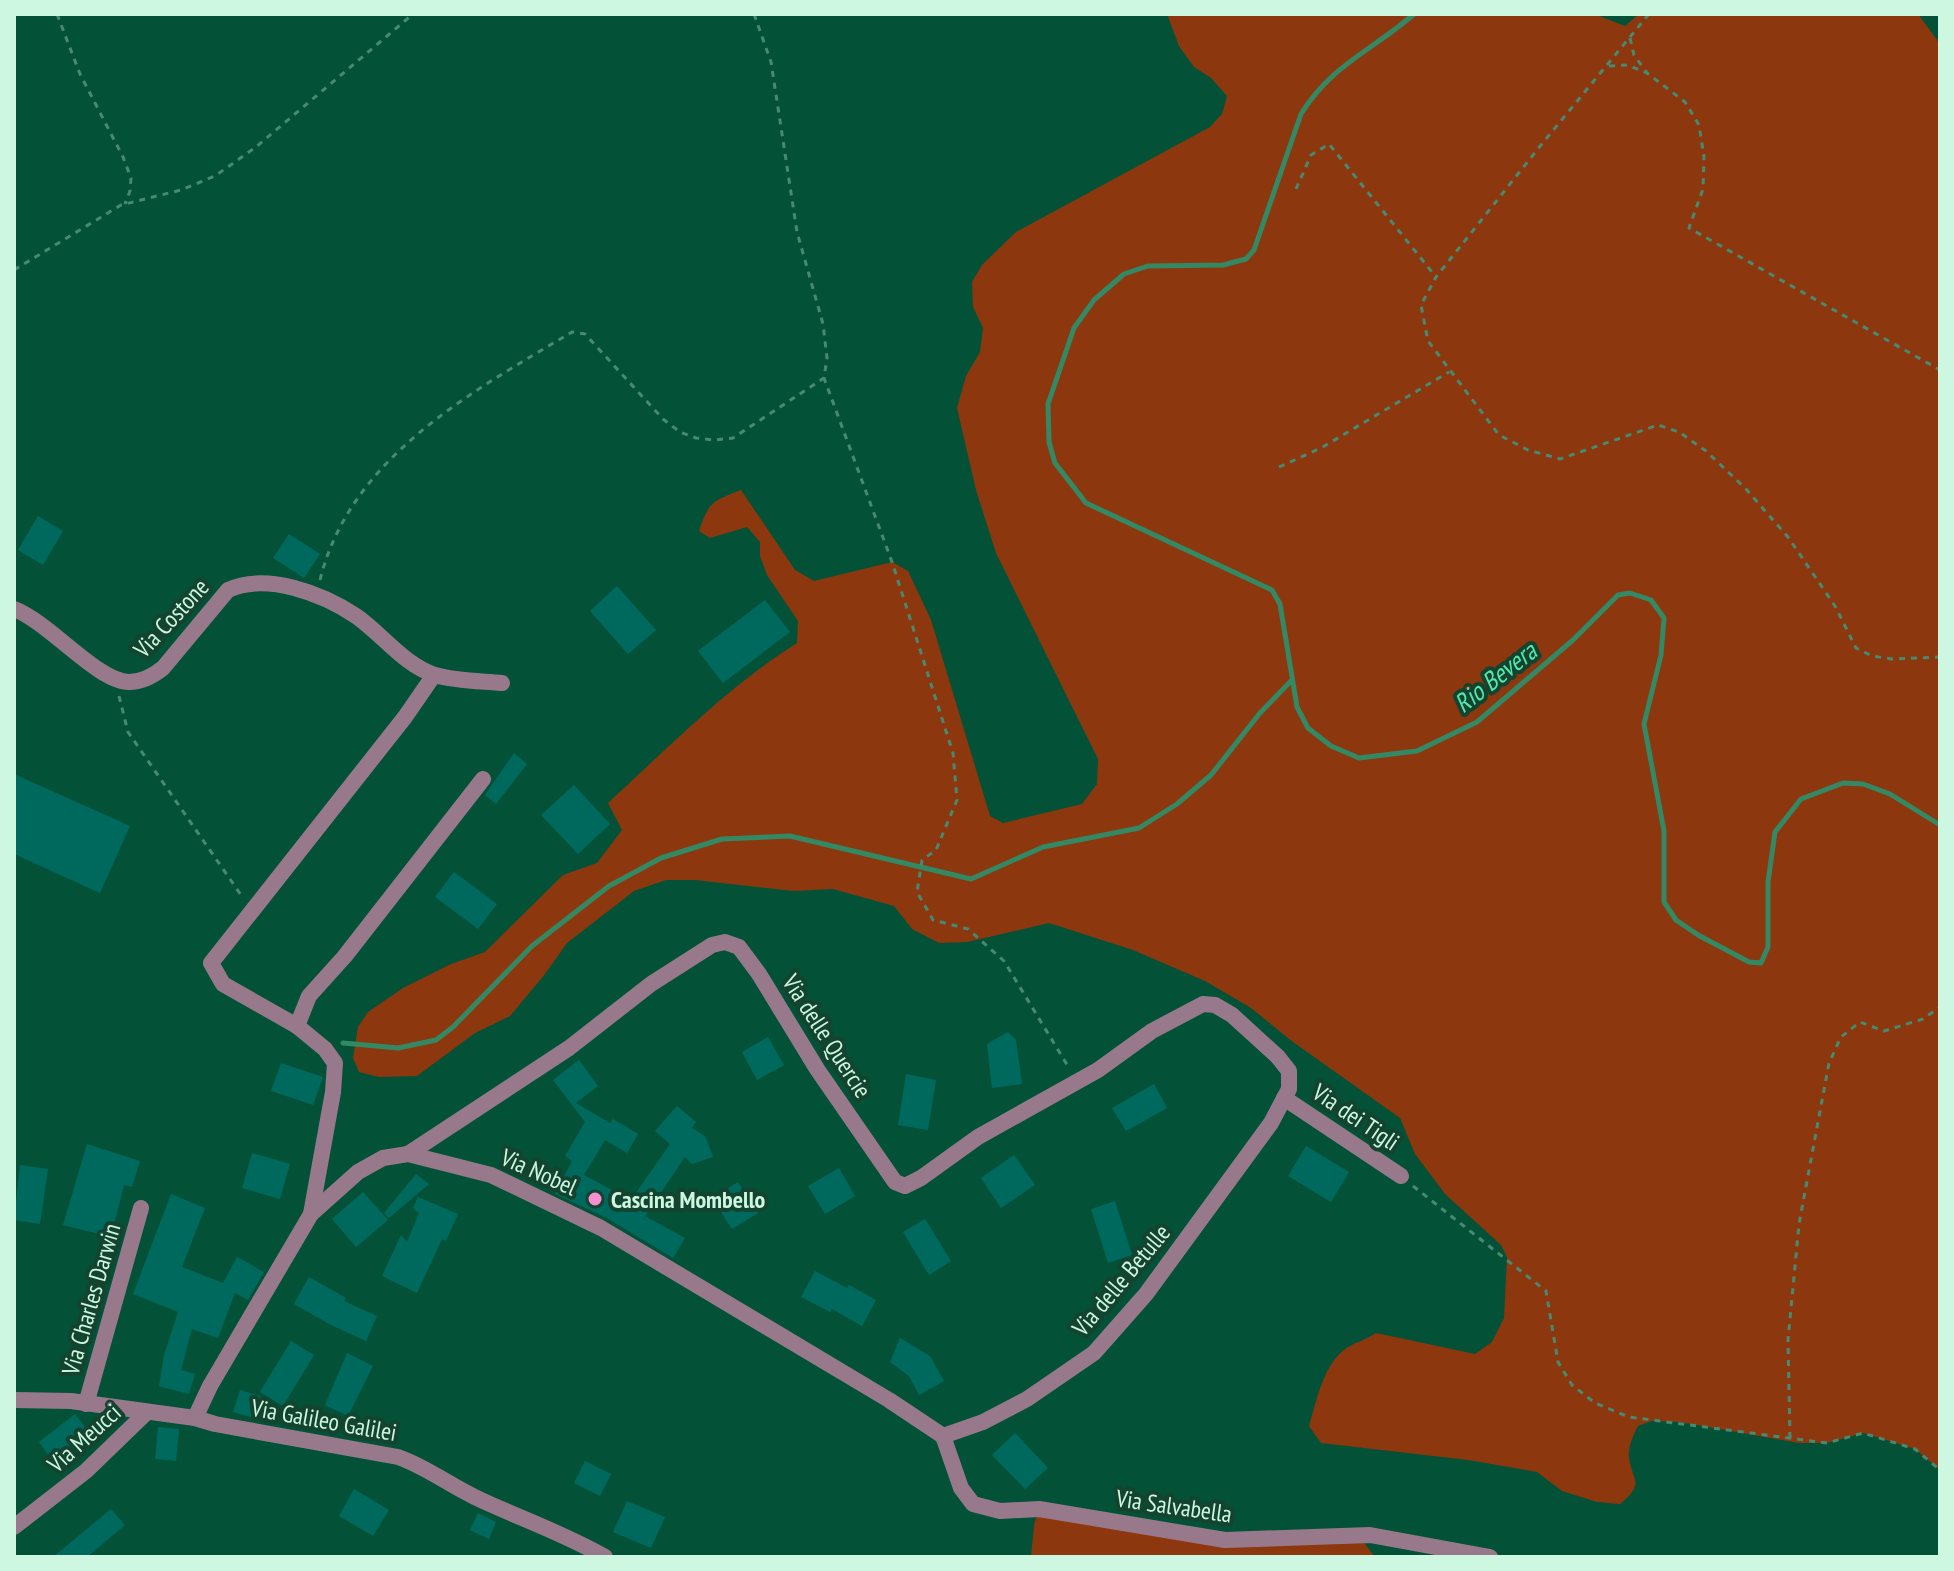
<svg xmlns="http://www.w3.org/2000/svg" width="1954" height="1571" font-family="'PT Sans Narrow',sans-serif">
	<rect width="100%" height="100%" fill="#035237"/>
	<!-- green -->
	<g fill="#8c370e">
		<path d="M1167 14H1594L1625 26 1639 14H1918L1940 44V1470L1915 1449 1863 1433 1827 1443H1799L1680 1422 1652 1421 1638 1426C1633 1436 1628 1446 1629 1458 1633 1482 1645 1483 1620 1504L1597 1502 1562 1491 1537 1472 1468 1460 1321 1443 1309 1426C1317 1400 1323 1363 1348 1347 1357 1342 1367 1339 1376 1333L1475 1354 1492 1342 1504 1318 1507 1257 1501 1245 1445 1194 1415 1154 1400 1118 1293 1042 1251 1008 1205 981 1133 950 1049 923 967 942 939 943 912 929 894 906 833 889 794 891 695 880H666L634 891 567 943 545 974 510 1016 475 1033 417 1076 379 1077 359 1072 353 1058 358 1027 368 1012 403 988 451 964 485 952 563 875 597 863 622 830 608 803C669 747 727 687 797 643L798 621 767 575 760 556V542L747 527 710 538 699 531C709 501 713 501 741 490L795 570 814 581 892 562 908 571 931 620 990 816 1003 823 1082 804 1097 784 1098 759 996 553 976 490 957 408 966 376 980 352 983 328 973 307 972 282 982 265 1016 232 1210 127 1222 114 1227 96 1211 78 1194 67 1179 46Z"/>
		<polygon points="1039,1509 1225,1540 1358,1535 1375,1557 1031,1557 1034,1525"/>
	</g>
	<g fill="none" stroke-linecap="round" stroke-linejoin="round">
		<!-- stream -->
		<g stroke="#348965" stroke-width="5">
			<path d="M1414 14C1373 50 1331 65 1301 114L1254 250 1246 259 1223 265 1148 266 1124 274 1094 300 1074 328 1048 404 1049 442 1055 463 1086 503 1272 590 1280 604 1297 707 1308 728 1331 746 1359 758 1417 751 1477 722 1573 640 1618 595 1630 593 1651 600 1664 618 1661 655 1644 724 1664 831V902L1676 920 1698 935 1749 962 1761 963 1768 947V882L1775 832 1801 799 1843 783 1863 784 1890 794 1940 825"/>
			<polyline points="343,1043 398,1048 436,1040 453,1027 532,946 609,886 661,858 722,839 790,836 971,879 1043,847 1139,828 1177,804 1211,775 1260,713 1292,680"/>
		</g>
	</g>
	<!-- building -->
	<g fill="#00695e">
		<polygon points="38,516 63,531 43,565 18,550"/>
		<polygon points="289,534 320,554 304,578 273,558"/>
		<polygon points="617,586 656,630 628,654 590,611"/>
		<polygon points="765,600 790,632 723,683 698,651"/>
		<polygon points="514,753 527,764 496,804 485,795"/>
		<polygon points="14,774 130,826 100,893 14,854"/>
		<polygon points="574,785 610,824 578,854 541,815"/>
		<polygon points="454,872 497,904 478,929 435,897"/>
		<polygon points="1008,1032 1016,1040 1022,1084 992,1088 987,1044"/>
		<polygon points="768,1037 784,1065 757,1080 742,1052"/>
		<polygon points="579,1060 598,1086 576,1103 610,1123 613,1119 638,1134 627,1153 605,1140 584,1175 631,1200 670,1144 655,1131 677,1106 696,1122 692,1128 705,1136 713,1157 692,1164 685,1157 645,1216 685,1238 673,1258 607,1218 555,1194 572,1161 565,1156 585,1122 553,1080"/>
		<polygon points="281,1063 323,1077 313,1105 271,1091"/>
		<polygon points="906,1074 936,1080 928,1130 898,1125"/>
		<polygon points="1154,1084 1167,1108 1126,1131 1112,1108"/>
		<polygon points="87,1144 140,1161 132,1187 124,1185 111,1237 63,1225"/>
		<polygon points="1306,1146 1349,1172 1331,1202 1288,1176"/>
		<polygon points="252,1153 290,1164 280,1199 242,1188"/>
		<polygon points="1014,1155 1035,1185 1001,1208 981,1178"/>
		<polygon points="20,1165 48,1169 40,1224 14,1220"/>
		<polygon points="839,1168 855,1196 825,1214 808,1186"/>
		<polygon points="416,1174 429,1184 389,1218 384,1213"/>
		<polygon points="738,1182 758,1213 732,1229 712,1198"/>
		<polygon points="363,1192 388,1220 356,1247 332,1219"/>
		<polygon points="171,1194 205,1208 182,1267 223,1283 237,1257 264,1272 248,1300 235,1293 218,1338 192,1329 181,1370 195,1374 189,1394 159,1386 164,1355 178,1312 133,1294"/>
		<polygon points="418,1197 458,1214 446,1241 442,1239 417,1293 382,1276 401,1235 407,1242 419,1213 413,1208"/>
		<polygon points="1115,1201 1132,1255 1108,1263 1091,1209"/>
		<polygon points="925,1219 951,1261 929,1275 903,1232"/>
		<polygon points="815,1271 847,1288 849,1285 876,1300 862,1326 832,1309 830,1312 801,1297"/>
		<polygon points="309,1277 346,1298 344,1301 377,1316 366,1341 331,1325 294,1304"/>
		<polygon points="900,1338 930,1356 944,1381 919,1395 909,1376 890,1362"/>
		<polygon points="291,1341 314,1355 283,1406 260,1392"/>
		<polygon points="347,1353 373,1366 348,1416 325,1405"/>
		<polygon points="240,1390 269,1399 262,1420 233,1412"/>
		<polygon points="75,1414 91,1435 54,1463 39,1442"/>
		<polygon points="158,1427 179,1429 176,1461 155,1459"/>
		<polygon points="1015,1433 1048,1468 1025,1489 992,1455"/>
		<polygon points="585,1461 611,1474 600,1496 574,1483"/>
		<polygon points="354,1489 389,1510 373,1536 339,1516"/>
		<polygon points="627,1501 665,1517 651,1548 613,1532"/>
		<polygon points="111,1509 125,1525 87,1557 53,1557"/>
		<polygon points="478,1513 496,1522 489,1539 470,1530"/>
	</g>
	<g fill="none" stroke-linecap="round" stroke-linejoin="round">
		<!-- path -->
		<g stroke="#488a71" stroke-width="3" stroke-dasharray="6 6" stroke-linecap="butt">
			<polyline points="57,14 80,74 123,157 131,178 130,191 125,204"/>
			<polyline points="754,14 771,62 797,232 823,324 827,358 824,378 892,562 953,753 957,800 936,850 922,860 917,892 933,920 968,929 1004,961 1069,1068"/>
			<polyline points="1649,14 1541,145 1436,277 1421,305 1428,341 1499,435 1528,450 1560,459 1658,425 1679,432 1706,451 1745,488 1788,537 1835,606 1856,648 1872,656 1892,659 1940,657"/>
			<polyline points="1630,38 1634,55 1647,73"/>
			<polyline points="1609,66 1627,65 1647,73 1685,102 1699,125 1704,157 1703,189 1689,228 1940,370"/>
			<polyline points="1296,189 1311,155 1329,144 1436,277"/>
			<polyline points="14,270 121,205 181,190 215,176 256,147 413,14"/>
			<polyline points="1279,467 1321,448 1449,372"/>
			<path d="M320 580C350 457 472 392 572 332L585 334 663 419 680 432 696 438 714 440 733 438 824 378"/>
			<polyline points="119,696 128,732 241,895"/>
			<polyline points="1413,1186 1546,1291 1558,1362 1572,1385 1595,1403 1629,1417 1827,1443 1863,1433 1915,1449 1940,1470"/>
			<polyline points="1790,1438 1788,1340 1799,1224 1829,1063 1841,1037 1860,1022 1884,1031 1923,1019 1940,1007"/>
		</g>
		<!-- street -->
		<g stroke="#98798c" stroke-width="16">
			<path d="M14 609C49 622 98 682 129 682 142 682 153 676 163 668L228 590C267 572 323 594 356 616 382 634 404 665 435 675 456 681 480 681 502 683"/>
			<polyline points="297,1026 309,996 345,956 483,779"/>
			<polyline points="1284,1098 1401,1176"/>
			<polyline points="408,1154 569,1048 651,984 712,945 725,942 739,947 759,974 817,1069 895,1182 905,1186 921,1178 978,1137 1098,1070 1152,1031 1203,1004 1215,1005 1232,1015 1278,1057 1289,1071 1289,1089 1271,1123 1146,1294 1094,1353 1027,1399 983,1422 943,1436"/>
			<polyline points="311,1214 333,1092 335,1063 325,1049 297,1026 223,984 211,963 405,717 434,675"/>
			<path d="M14 1400 71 1401 195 1418 215 1424 398 1457C427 1467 452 1487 481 1500 522 1519 565 1534 605 1557"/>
			<polyline points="86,1404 141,1208"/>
			<polyline points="195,1418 210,1386 311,1214 358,1172 383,1158 408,1154 491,1175 601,1228 889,1400 943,1436"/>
			<polyline points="943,1436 961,1488 973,1504 1000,1511 1039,1509 1225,1540 1370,1535 1490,1557"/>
			<polyline points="14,1527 86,1471 147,1412"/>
		</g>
	</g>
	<!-- markers -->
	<circle fill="#f590d1" stroke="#144430" stroke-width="3" cx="595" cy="1199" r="8"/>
	<g text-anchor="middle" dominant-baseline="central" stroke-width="8" stroke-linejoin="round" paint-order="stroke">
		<!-- street labels -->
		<g font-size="24" fill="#cdf7e1" stroke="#144430">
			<text transform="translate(171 618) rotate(-47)">Via Costone</text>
			<text transform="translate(827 1036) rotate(57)">Via delle Quercie</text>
			<text transform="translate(1356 1117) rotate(34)">Via dei Tigli</text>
			<text transform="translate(539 1172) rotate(24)">Via Nobel</text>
			<text transform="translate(1121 1280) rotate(-50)">Via delle Betulle</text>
			<text transform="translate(91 1299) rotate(-74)">Via Charles Darwin</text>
			<text transform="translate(324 1420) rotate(10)">Via Galileo Galilei</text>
			<text transform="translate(84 1438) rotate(-42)">Via Meucci</text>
			<text transform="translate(1174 1506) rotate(8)">Via Salvabella</text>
		</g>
		<!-- poi labels -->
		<g font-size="24" font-weight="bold" fill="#cdf7e1" stroke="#144430" text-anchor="start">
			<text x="611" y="1199">Cascina Mombello</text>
		</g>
		<!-- water labels -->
		<g font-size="26" font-style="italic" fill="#51eaab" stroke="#144430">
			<text transform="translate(1495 677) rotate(-38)">Rio Bevera</text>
		</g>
	</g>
	<!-- border -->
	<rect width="1954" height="1571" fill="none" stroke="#cdf7e1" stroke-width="32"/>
</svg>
